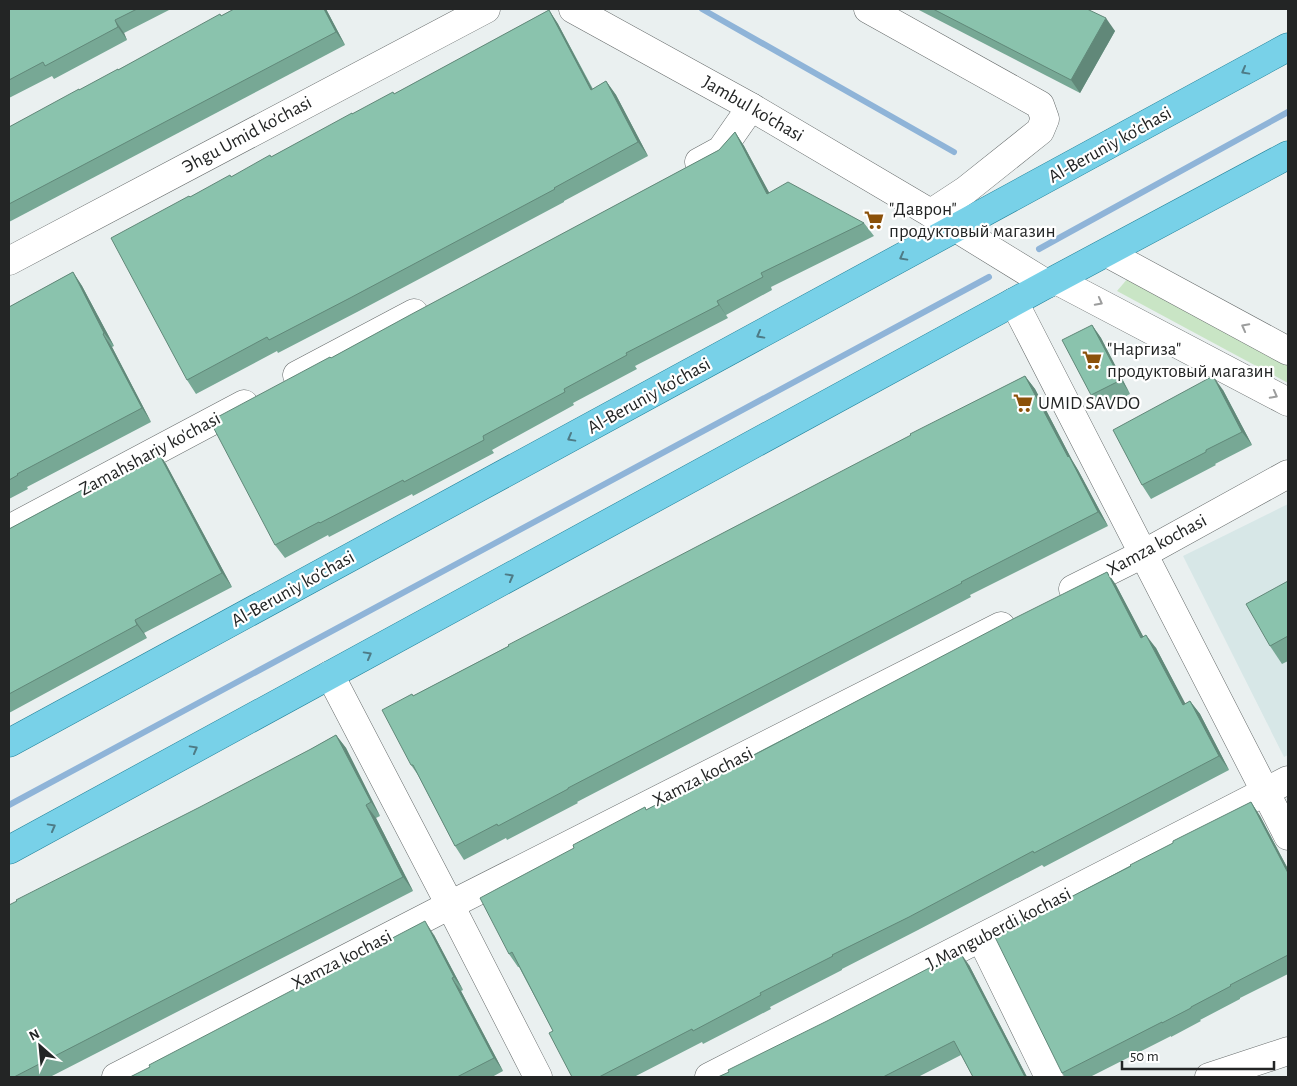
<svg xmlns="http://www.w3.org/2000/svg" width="1297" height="1086" font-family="'Alegreya Sans',sans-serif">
	<rect width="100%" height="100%" fill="#eaf0f0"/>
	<!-- built -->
	<polygon fill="#d7e7e7" points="1288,504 1288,755 1284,757 1183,556"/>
	<!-- green -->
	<polygon fill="#c9e5c5" points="1129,277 1288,364 1288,383 1117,291"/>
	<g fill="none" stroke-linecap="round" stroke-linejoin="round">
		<!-- stream -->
		<g stroke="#8fb4d8" stroke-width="6">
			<polyline points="702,9 954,152"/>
			<polyline points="1039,249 1288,112"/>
			<polyline points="9,805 989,277"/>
		</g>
		<defs>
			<g id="minor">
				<polyline points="573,9 751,107 956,228 1047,284"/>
				<polyline points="868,9 1040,105 1045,119 1040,131 966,190 931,213"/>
				<polyline points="699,162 721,150 751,107"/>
				<polyline points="1107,253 1288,351"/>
				<polyline points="9,261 486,9"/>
				<polyline points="1056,280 1288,402"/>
				<polyline points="1014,302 1288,836"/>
				<polyline points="297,375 414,313"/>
				<polyline points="9,529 244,404"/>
				<polyline points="1073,589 1143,554 1288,474"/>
				<polyline points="330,675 450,905 538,1077"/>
				<polyline points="981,938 1049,1077"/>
				<polyline points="116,1077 450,905 1001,626"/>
				<polyline points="709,1077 1288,780"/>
				<polyline points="1209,1077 1288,1051"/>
			</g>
			<g id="major">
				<polyline points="9,743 1288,47"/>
				<polyline points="9,850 1047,284 1288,155"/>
			</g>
		</defs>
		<!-- minor casing -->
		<use href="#minor" stroke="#666b6b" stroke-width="29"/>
		<!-- major casing -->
		<use href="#major" stroke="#208199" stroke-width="29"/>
		<!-- minor -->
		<use href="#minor" stroke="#fff" stroke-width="28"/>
		<!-- major -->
		<use href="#major" stroke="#78d1e8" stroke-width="28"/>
	</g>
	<!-- wall -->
	<g fill="#77a895">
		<polygon points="9,9 171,9 124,33 127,40 54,79 52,76 9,98"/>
		<polygon points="234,9 326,9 345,45 9,222 9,127"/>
		<polygon points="917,9 1087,9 1115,31 1080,93"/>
		<polygon points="549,10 558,24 593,89 606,81 616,95 648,156 564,201 564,202 359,311 278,353 277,351 196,394 187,380 190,197 271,157 352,114 394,94"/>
		<polygon points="735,132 744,146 769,193 864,223 874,236 771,287 772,290 726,315 728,318 635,366 637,369 573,403 574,405 492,450 494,453 413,496 412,494 329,537 328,535 285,558 275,545 331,358 719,150"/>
		<polygon points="73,272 82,286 114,346 112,347 151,422 27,487 28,489 9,499 9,307"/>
		<polygon points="1092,325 1101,338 1130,394 1101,409 1091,395"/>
		<polygon points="1025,376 1035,389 1072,460 1078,470 1108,526 970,595 971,597 577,802 578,803 507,840 506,838 464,860 455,846 418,775 411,765 413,696"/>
		<polygon points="1223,390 1252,445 1215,464 1216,465 1151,499 1142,485"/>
		<polygon points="157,450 166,464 232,587 144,633 147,638 9,713 9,529"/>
		<polygon points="1107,572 1116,585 1143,637 1156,648 1185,704 1190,701 1200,714 1229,770 1044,867 1042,865 918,930 842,969 842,970 770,1007 771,1009 703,1044 702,1042 634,1077 572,1077 553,1031 519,967 518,967 509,954 574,848 646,810"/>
		<polygon points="1288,581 1288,661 1282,664 1270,646"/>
		<polygon points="336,735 346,748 380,816 376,818 413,891 50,1077 9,1077 311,749"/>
		<polygon points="1251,802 1260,816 1288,869 1288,974 1240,998 1240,999 1200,1020 1201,1021 1171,1037 1171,1036 1090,1077 1065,1077 1062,1073 1065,900"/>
		<polygon points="434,935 463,990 461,991 503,1071 492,1077 130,1077"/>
		<polygon points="969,965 1027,1077 973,1077 961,1055 918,1077 718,1077"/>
	</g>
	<!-- shaded-wall -->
	<g fill="#618879">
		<polygon points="324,9 326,9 345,45 336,32"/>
		<polygon points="549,10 558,24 600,104 591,90"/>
		<polygon points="1106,18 1115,31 1080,93 1071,80"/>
		<polygon points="115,20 124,33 127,40 118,27"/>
		<polygon points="606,81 616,95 648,156 638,142"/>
		<polygon points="735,132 744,146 777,207 767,194"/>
		<polygon points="73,272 82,286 114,346 104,333"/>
		<polygon points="717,301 726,315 728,318 719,305"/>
		<polygon points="1092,325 1101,338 1130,394 1121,380"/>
		<polygon points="103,334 112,347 151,422 142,408"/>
		<polygon points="1025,376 1035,389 1072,460 1078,470 1108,526 1098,512 1068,457"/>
		<polygon points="1213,376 1223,390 1252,445 1242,432"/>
		<polygon points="157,450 166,464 232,587 222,573"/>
		<polygon points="1107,572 1116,585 1151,651 1141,638"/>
		<polygon points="135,620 144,633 147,638 137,625"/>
		<polygon points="1146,635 1156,648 1193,718 1183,705"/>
		<polygon points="1190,701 1200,714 1229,770 1219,756"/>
		<polygon points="336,735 346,748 380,816 371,802"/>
		<polygon points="1251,802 1260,816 1288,869 1288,873"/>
		<polygon points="366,805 376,818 413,891 403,877"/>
		<polygon points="425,921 434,935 463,990 454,977"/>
		<polygon points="960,952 969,965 1027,1077 1025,1077"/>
		<polygon points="452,978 461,991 503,1071 494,1058"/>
	</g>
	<!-- building -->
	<g fill="#8ac3ad" stroke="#618879">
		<polygon points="9,9 137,9 115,20 118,27 45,66 43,62 9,80"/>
		<polygon points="234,9 324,9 336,32 9,204 9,127 79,89 79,90 118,69 118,70 220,14 221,16"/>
		<polygon points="933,9 1087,9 1106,18 1071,80"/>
		<polygon points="549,10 591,90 606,81 638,142 554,188 555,189 350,298 269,340 267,337 187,380 111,238 189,196 190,197 230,175 231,177 270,155 271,157 352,113 352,114 393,92 394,94"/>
		<polygon points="735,132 767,194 788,182 864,223 761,273 763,277 717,301 719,305 626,353 627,355 564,389 565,392 483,436 484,440 404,482 403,480 320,523 319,522 275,545 210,421 330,357 331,358 410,315 719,150"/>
		<polygon points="73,272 104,333 103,334 142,408 17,474 18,475 9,480 9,307"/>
		<polygon points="1092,325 1121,380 1091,395 1062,340"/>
		<polygon points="1025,376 1068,457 1069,456 1098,512 961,582 962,583 568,788 568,789 498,826 497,824 455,846 413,765 411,765 382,710 412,694 413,696 509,646 508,645 911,435 910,434"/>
		<polygon points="1213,376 1242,432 1206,450 1206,452 1142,485 1113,430"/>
		<polygon points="157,450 222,573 135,620 137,625 9,694 9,529"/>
		<polygon points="1107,572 1141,638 1146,635 1183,705 1190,701 1219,756 1034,853 1033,851 909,917 832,955 833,956 760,993 761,995 693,1031 692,1029 599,1077 572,1077 549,1033 553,1031 512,952 509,954 480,898 574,848 573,845 645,807 646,810 736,763 737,764 1013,619"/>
		<polygon points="1288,581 1288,636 1270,646 1246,604"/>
		<polygon points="336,735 371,802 366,805 403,877 14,1077 9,1077 9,905 17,901 16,900 200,807 311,749"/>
		<polygon points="1251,802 1288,873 1288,955 1230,985 1231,986 1191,1007 1191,1008 1162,1023 1162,1022 1062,1073 994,935 1065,900 1131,866 1130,865 1173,843 1173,841"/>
		<polygon points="425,921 454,977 452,978 494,1058 457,1077 130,1077 150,1067 149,1065"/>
		<polygon points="960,952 1025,1077 973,1077 954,1041 883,1077 718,1077 729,1072 728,1070 827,1021"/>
	</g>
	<!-- one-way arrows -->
	<defs><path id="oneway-chevron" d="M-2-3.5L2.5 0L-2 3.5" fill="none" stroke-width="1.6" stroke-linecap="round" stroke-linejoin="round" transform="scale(1.25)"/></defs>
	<g stroke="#4e7b86">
		<use href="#oneway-chevron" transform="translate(1245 71) rotate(151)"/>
		<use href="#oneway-chevron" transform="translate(903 257) rotate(151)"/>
		<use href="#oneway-chevron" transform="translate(760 335) rotate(151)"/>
		<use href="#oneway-chevron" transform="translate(571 438) rotate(151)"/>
		<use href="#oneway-chevron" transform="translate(510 577) rotate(-29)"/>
		<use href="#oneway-chevron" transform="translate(368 655) rotate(-29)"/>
		<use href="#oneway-chevron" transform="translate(194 749) rotate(-29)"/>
		<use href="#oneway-chevron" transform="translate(52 827) rotate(-29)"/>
	</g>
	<g stroke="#9c9d9d">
		<use href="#oneway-chevron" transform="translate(1099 302) rotate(28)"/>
		<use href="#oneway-chevron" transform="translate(1245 327) rotate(-152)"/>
		<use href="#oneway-chevron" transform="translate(1274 395) rotate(28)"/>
	</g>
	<!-- icons -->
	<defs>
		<symbol id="supermarket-bare" viewBox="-9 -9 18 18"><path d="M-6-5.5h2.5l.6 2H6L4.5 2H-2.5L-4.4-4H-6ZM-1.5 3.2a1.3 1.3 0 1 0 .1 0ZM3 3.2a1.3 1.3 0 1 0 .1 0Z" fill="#8b510a" stroke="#fff" stroke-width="2.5" paint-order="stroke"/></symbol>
	</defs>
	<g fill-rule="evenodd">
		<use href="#supermarket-bare" x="860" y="206" width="28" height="28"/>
		<use href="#supermarket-bare" x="1078" y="346" width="28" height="28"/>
		<use href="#supermarket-bare" x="1009" y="389" width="28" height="28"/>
	</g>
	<g text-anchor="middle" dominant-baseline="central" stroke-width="4.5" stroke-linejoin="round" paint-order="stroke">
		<!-- street labels -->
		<g font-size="19" fill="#232525" stroke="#fff">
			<text transform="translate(753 109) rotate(30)">Jambul ko'chasi</text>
			<text transform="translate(247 135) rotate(-28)">Эhgu Umid ko’chasi</text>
			<text transform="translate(1110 145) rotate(-29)">Al-Beruniy ko’chasi</text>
			<text transform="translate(649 396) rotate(-29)">Al-Beruniy ko’chasi</text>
			<text transform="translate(150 454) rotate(-28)">Zamahshariy ko'chasi</text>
			<text transform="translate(1157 545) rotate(-28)">Xamza kochasi</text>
			<text transform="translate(293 589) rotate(-29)">Al-Beruniy ko’chasi</text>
			<text transform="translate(703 777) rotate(-27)">Xamza kochasi</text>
			<text transform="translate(999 929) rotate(-27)">J.Manguberdi kochasi</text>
			<text transform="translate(342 960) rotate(-27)">Xamza kochasi</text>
		</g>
		<!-- poi labels -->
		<g font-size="19" fill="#232525" stroke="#fff" text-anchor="start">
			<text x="889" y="209">"Даврон"<tspan x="889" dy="22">продуктовый магазин</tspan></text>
			<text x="1107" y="349">"Наргиза"<tspan x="1107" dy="22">продуктовый магазин</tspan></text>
			<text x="1038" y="403">UMID SAVDO</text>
		</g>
	</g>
	<!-- border -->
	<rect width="1297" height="1086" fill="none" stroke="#232525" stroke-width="20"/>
	<!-- north arrow -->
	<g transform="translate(40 1046) rotate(333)" stroke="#ffffff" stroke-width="4" paint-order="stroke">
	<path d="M0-4L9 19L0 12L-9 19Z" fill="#232525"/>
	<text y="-8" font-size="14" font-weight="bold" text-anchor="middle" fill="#232525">N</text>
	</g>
	<!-- scale -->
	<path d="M1122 1061v8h152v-8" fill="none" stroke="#232525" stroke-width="2.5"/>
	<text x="1130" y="1061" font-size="15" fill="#232525" stroke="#ffffff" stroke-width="4" paint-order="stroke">50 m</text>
</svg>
